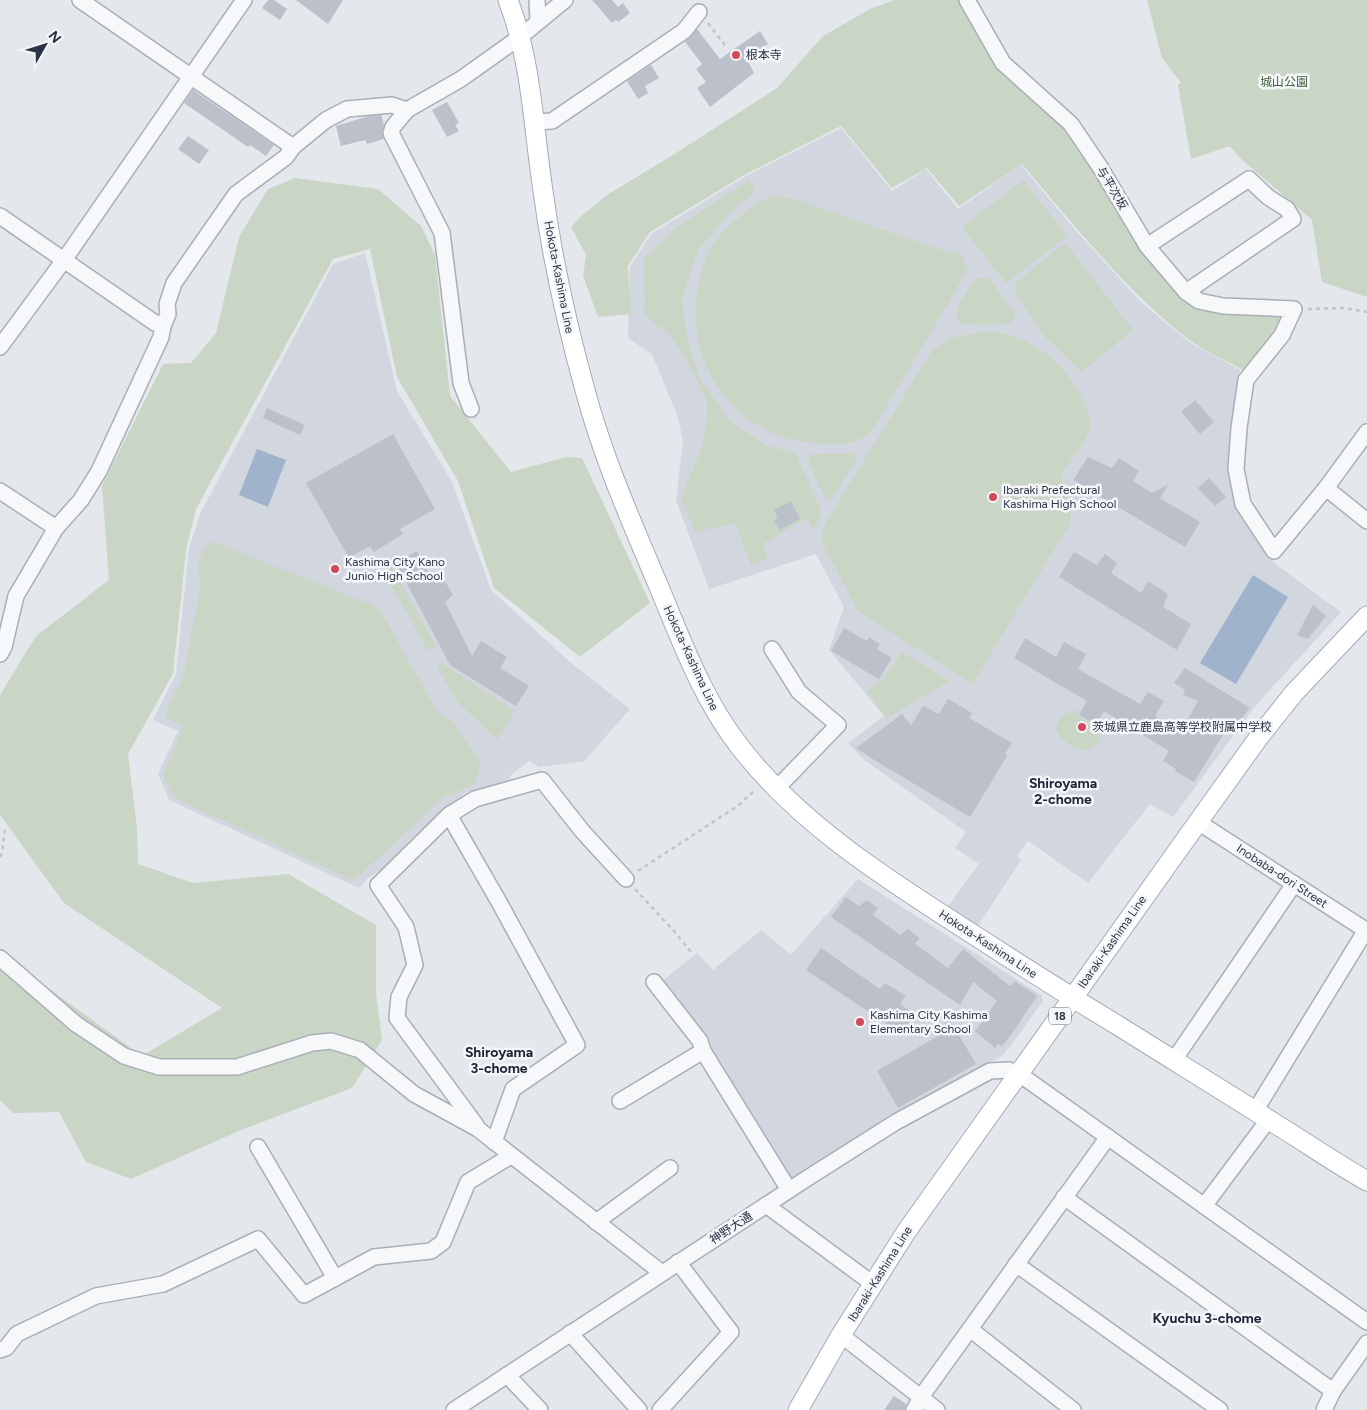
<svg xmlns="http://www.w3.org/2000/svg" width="1367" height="1410" font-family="Figtree,'Noto Sans JP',sans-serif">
	<rect width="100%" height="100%" fill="#e4e7ec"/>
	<!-- built -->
	<g fill="#d2d6de">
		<polygon points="841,128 892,191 926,169 958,209 1021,165 1077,232 1141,302 1189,342 1240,370 1229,462 1235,500 1252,534 1274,563 1341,612 1256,705 1173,817 1150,804 1088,883 1028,841 1017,856 1021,860 976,929 946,909 979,864 955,848 966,832 863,759 848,743 884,716 829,650 844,607 816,554 709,589 676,500 683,440 677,415 652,354 628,338 630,267 651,234 746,176"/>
		<polygon points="365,253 397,391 452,482 491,590 570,662 630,709 584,761 539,767 529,761 511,775 508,783 481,788 465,793 411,839 382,869 368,878 359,888 169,800 158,774 178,731 153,720 176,674 189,548 201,512 333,264"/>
		<polygon points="858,879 1041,995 1043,1001 1013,1043 1002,1056 900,1113 791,1184 661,982 697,953 713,970 761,930 791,955"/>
	</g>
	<!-- green -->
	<g fill="#c9d6c5">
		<path d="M894 0H965L982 38 1073 135 1182 294 1283 313 1284 320 1245 371C1227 361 1205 352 1188 339 1125 290 1074 225 1022 164L959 206 927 168 892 188 841 126 746 174 650 232 628 266 631 314 598 317 583 276 586 255 571 227 581 216 607 195 673 155 777 88 823 36 870 9Z"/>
		<polygon points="1147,0 1367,0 1367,297 1322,282 1312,220 1240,158 1230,146 1191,159 1178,85 1181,83 1162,58"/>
		<polygon points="295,178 378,189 421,226 435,255 450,396 511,472 566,457 582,458 650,603 580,657 494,588 458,481 397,377 370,249 333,259 196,509 186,550 173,674 128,754 137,828 138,864 193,883 288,874 376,925 376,993 382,1040 352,1088 241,1130 131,1179 86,1162 59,1112 14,1113 0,1100 0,953 142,1056 222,1008 64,903 0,815 0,695 36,636 109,580 102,486 163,364 191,363 216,333 239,237 268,189"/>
		<polygon points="750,180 755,192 731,212 701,246 694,261 682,298 686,335 700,379 730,421 765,445 795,453 822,512 814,531 806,518 763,544 767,558 751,565 735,523 695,532 681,497 702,448 707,419 707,400 685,357 671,336 645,316 644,258 677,227"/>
		<polygon points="1023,180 1067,236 1006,283 962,227"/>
		<path d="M777 196 791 198 953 254 960 252 969 272 962 276 963 278 871 432C852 447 836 444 813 443 730 437 678 353 701 275 703 266 706 257 710 249 716 239 726 229 735 221 748 209 759 200 777 196Z"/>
		<polygon points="1065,243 1133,330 1082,372 1043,335 1014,289 1016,282"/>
		<path d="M982 277 990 280 1015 314C1013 319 1012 322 1008 324 1006 325 966 325 963 324 960 323 960 322 957 319V308L974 279Z"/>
		<path d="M980 332C990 333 1002 332 1011 335 1024 340 1040 348 1051 357 1066 369 1092 407 1090 426 1088 441 1069 463 1060 475L1070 499 1071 522 972 684 857 610 821 540 825 524 931 352 952 338Z"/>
		<polygon points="853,453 857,458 831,500 825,498 808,462 811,454"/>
		<path d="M211 541 379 608 438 713 450 719 481 763 474 784 442 798 371 865 353 880 174 798 163 775 183 727 164 717 183 678 201 586C197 565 196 558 211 541Z"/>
		<polygon points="391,566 436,646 428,651 383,570"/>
		<polygon points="902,652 949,681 887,718 867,691 880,683"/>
		<polygon points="440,662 515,711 497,740 456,700 436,665"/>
		<path d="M1075 710 1079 711 1077 715 1096 727 1099 724 1101 731 1099 742C1096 744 1092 748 1089 749 1075 754 1060 739 1056 728L1062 716Z"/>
	</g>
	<!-- water -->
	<g fill="#9fb4cc">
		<polygon points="257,449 286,460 268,507 239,495"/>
		<polygon points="1253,575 1288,597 1236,684 1200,663"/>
	</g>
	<!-- building -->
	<g fill="#bbc0ca">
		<polygon points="268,0 274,0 287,9 280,20 262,8"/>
		<polygon points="296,0 343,0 328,24"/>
		<polygon points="592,0 612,0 618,7 623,3 630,13 618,22 616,20 612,23"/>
		<polygon points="697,29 720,59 760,31 768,44 747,59 754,73 710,107 697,88 706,82 696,69 702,64 685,42"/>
		<polygon points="651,65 659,78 645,86 648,93 638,99 627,81"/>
		<polygon points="193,90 274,145 266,156 250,145 248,147 184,103"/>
		<polygon points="447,102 459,123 455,125 459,131 447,137 432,110"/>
		<polygon points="381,115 384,125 382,133 384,139 367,144 365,140 341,146 336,126 369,116"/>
		<polygon points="188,136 209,150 199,164 178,149"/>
		<polygon points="1195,400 1214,422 1200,434 1181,412"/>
		<polygon points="267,408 305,425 300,435 263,418"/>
		<polygon points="393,434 435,509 400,529 403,534 374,552 370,546 349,558 306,483"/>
		<polygon points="1088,457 1112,468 1119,458 1139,471 1133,481 1152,493 1168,485 1160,498 1200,522 1185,547 1073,480"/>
		<polygon points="1209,478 1226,497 1215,506 1198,488"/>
		<polygon points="791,501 800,519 780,530 774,520 778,518 774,510"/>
		<polygon points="417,551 433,582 442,576 453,595 445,602 472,656 481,641 507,657 500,668 529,686 516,706 450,665 396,563"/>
		<polygon points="1074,552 1097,565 1105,554 1117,563 1111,573 1141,593 1148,581 1168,594 1163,607 1191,624 1177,650 1059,577"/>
		<polygon points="1313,605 1326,616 1308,639 1297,635"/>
		<polygon points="844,628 867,641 869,637 880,644 877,649 892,658 879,679 831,651"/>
		<polygon points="1025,638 1056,657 1064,642 1086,654 1078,669 1140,704 1148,692 1164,701 1155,716 1181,731 1198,701 1183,695 1185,690 1174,683 1185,668 1250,708 1231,732 1227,728 1194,782 1175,771 1176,769 1163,761 1169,751 1104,711 1096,725 1079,715 1087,701 1014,658"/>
		<polygon points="948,699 972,713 969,718 1012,743 1005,754 1007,756 970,817 879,763 856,748 902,714 911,725 923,706 939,714"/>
		<polygon points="846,897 859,906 867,900 878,908 873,915 900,935 908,929 920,938 915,944 948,968 963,949 1010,986 1015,981 1037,996 1011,1035 1002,1046 998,1044 995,1048 975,1031 997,1001 973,982 960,1005 831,917"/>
		<polygon points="821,948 880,989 885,983 906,996 900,1004 915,1014 902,1034 806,970"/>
		<polygon points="950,1020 976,1064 898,1108 877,1071 938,1036 930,1032"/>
		<polygon points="894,1396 906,1404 905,1410 884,1410"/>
	</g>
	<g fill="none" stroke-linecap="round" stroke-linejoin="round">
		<defs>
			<g id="minor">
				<polyline points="80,0 293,147"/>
				<polyline points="537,0 538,22"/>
				<polyline points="967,0 1003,63 1071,124 1100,167 1147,246 1186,292 1199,301 1223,306 1294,309 1282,335 1246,380 1239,428 1236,469 1243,504 1274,551 1326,488 1367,432"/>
				<polyline points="535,122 552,121 684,31 699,12"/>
				<polyline points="0,216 155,323 163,326"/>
				<polyline points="1147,246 1249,179 1268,197 1287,209 1293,219 1186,292"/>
				<polyline points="0,347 64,260 244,0"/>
				<polyline points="471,409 461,383 442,233 391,133 393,127 407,110 461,79 520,37 565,0"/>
				<polyline points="1326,488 1367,521"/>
				<polyline points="0,491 56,528"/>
				<polyline points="772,649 799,692 838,725 777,788"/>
				<polyline points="0,654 4,647 16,596 56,528 81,500 99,471 161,337 163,326 168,314 167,304 174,283 236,194 286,157 293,147 326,120 347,109 392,105 407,110"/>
				<polyline points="449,815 499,902 577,1045 513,1089 494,1142"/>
				<polyline points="1198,822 1367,931"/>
				<polyline points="0,958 76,1024 124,1056 159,1067 237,1067 312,1043 331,1041 360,1050 414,1094 478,1129 662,1273"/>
				<polyline points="654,982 700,1041 703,1051 789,1190"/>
				<polyline points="1174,1060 1294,884"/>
				<polyline points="620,1101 703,1051"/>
				<polyline points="1255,1111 1366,930"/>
				<polyline points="476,1125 397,1018 399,997 415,965 406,927 378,885 449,815 475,799 542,780 583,832 626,879"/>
				<polyline points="258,1147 335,1278"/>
				<polyline points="1064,1197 1333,1391"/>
				<polyline points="766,1205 873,1284"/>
				<polyline points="1204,1206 1269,1119"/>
				<polyline points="596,1222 670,1168"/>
				<polyline points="1016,1264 1220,1410"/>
				<polyline points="970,1329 1073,1410"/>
				<polyline points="570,1333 639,1410"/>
				<polyline points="841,1335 937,1410"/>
				<polyline points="0,1350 6,1348 17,1334 96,1296 163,1284 258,1239 304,1295 374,1257 431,1251 443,1242 468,1182 511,1156"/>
				<polyline points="507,1375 540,1410"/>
				<polyline points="454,1410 806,1179 896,1122 990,1071 1009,1070 1018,1073 1367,1322"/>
				<polyline points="660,1410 731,1332 678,1262"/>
				<polyline points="914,1410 921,1397 1108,1137"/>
				<polyline points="1324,1410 1333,1391 1367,1343"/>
			</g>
			<g id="major">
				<path d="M508 0C532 62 533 126 543 191 552 258 567 325 585 390 603 458 632 523 659 587 682 642 703 700 740 747 797 821 879 874 957 924 1011 959 1066 994 1122 1028 1173 1060 1224 1091 1274 1123 1305 1142 1335 1163 1367 1181"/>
				<polyline points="798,1410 841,1335 906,1232 1198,822 1259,737 1294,693 1367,616"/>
			</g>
		</defs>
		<!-- minor casing -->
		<use href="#minor" stroke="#a9aeb7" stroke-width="18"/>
		<!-- major casing -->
		<use href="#major" stroke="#a3abb8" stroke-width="21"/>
		<!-- path -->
		<g stroke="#c2c5cb" stroke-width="2.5" stroke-dasharray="4 4" stroke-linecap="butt">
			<polyline points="708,23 727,48"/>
			<polyline points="1308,309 1344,308 1367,312"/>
			<polyline points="0,857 2,853 5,830"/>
			<polyline points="638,871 739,805 754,791"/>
			<polyline points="635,889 673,930 691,952"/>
		</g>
		<!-- minor -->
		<use href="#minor" stroke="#f7f8fa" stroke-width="15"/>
		<!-- major -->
		<use href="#major" stroke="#fff" stroke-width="19"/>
	</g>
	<!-- markers -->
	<g fill="#d1495b" stroke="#f4f6f9" stroke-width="2">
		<circle cx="736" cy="55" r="5"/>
		<circle cx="993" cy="497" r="5"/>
		<circle cx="335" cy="569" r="5"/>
		<circle cx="1082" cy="727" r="5"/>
		<circle cx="860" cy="1022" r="5"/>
	</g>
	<g text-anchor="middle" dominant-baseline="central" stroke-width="5" stroke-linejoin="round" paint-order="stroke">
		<!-- shield labels -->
		<rect fill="#f4f6f9" stroke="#676e7b" stroke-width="1" x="1049" y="1007.5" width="22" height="17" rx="4"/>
		<g font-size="11" font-weight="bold" fill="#2b3445">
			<text x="1060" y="1016">18</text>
		</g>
		<!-- poi labels -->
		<g font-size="12" fill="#2b3445" stroke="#f4f6f9" text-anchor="start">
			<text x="746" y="55">根本寺</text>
			<text x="1003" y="490">Ibaraki Prefectural<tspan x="1003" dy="14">Kashima High School</tspan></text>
			<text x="345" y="562">Kashima City Kano<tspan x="345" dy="14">Junio High School</tspan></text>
			<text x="1092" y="727">茨城県立鹿島高等学校附属中学校</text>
			<text x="870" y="1015">Kashima City Kashima<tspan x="870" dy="14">Elementary School</tspan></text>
		</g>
		<!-- park labels -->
		<g font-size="12" fill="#3f6138" stroke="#f4f6f9">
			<text x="1284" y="82">城山公園</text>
		</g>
		<!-- street labels -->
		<g font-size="12" fill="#2b3445" stroke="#f4f6f9">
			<text transform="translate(1112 188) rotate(59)">与平次坂</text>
			<text transform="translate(559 277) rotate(79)">Hokota-Kashima Line</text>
			<text transform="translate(691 658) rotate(65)">Hokota-Kashima Line</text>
			<text transform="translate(1282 876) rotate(33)">Inobaba-dori Street</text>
			<text transform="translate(1112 942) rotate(-55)">Ibaraki-Kashima Line</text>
			<text transform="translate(988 944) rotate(33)">Hokota-Kashima Line</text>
			<text transform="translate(731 1228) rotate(-33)">神野大通</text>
			<text transform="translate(880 1274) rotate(-58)">Ibaraki-Kashima Line</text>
		</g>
		<!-- neighbourhood labels -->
		<g font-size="14" font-weight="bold" fill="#1d2536" stroke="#f4f6f9">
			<text x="1063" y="783">Shiroyama<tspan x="1063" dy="16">2-chome</tspan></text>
			<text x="499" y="1052">Shiroyama<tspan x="499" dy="16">3-chome</tspan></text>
			<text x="1207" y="1318">Kyuchu 3-chome</text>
		</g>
	</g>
	<!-- north arrow -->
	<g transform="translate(45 45) rotate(51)" stroke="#f4f6f9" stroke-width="4" paint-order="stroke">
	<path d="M0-4L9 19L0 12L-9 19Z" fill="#2b3445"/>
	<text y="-8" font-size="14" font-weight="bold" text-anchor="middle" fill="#2b3445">N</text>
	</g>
</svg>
